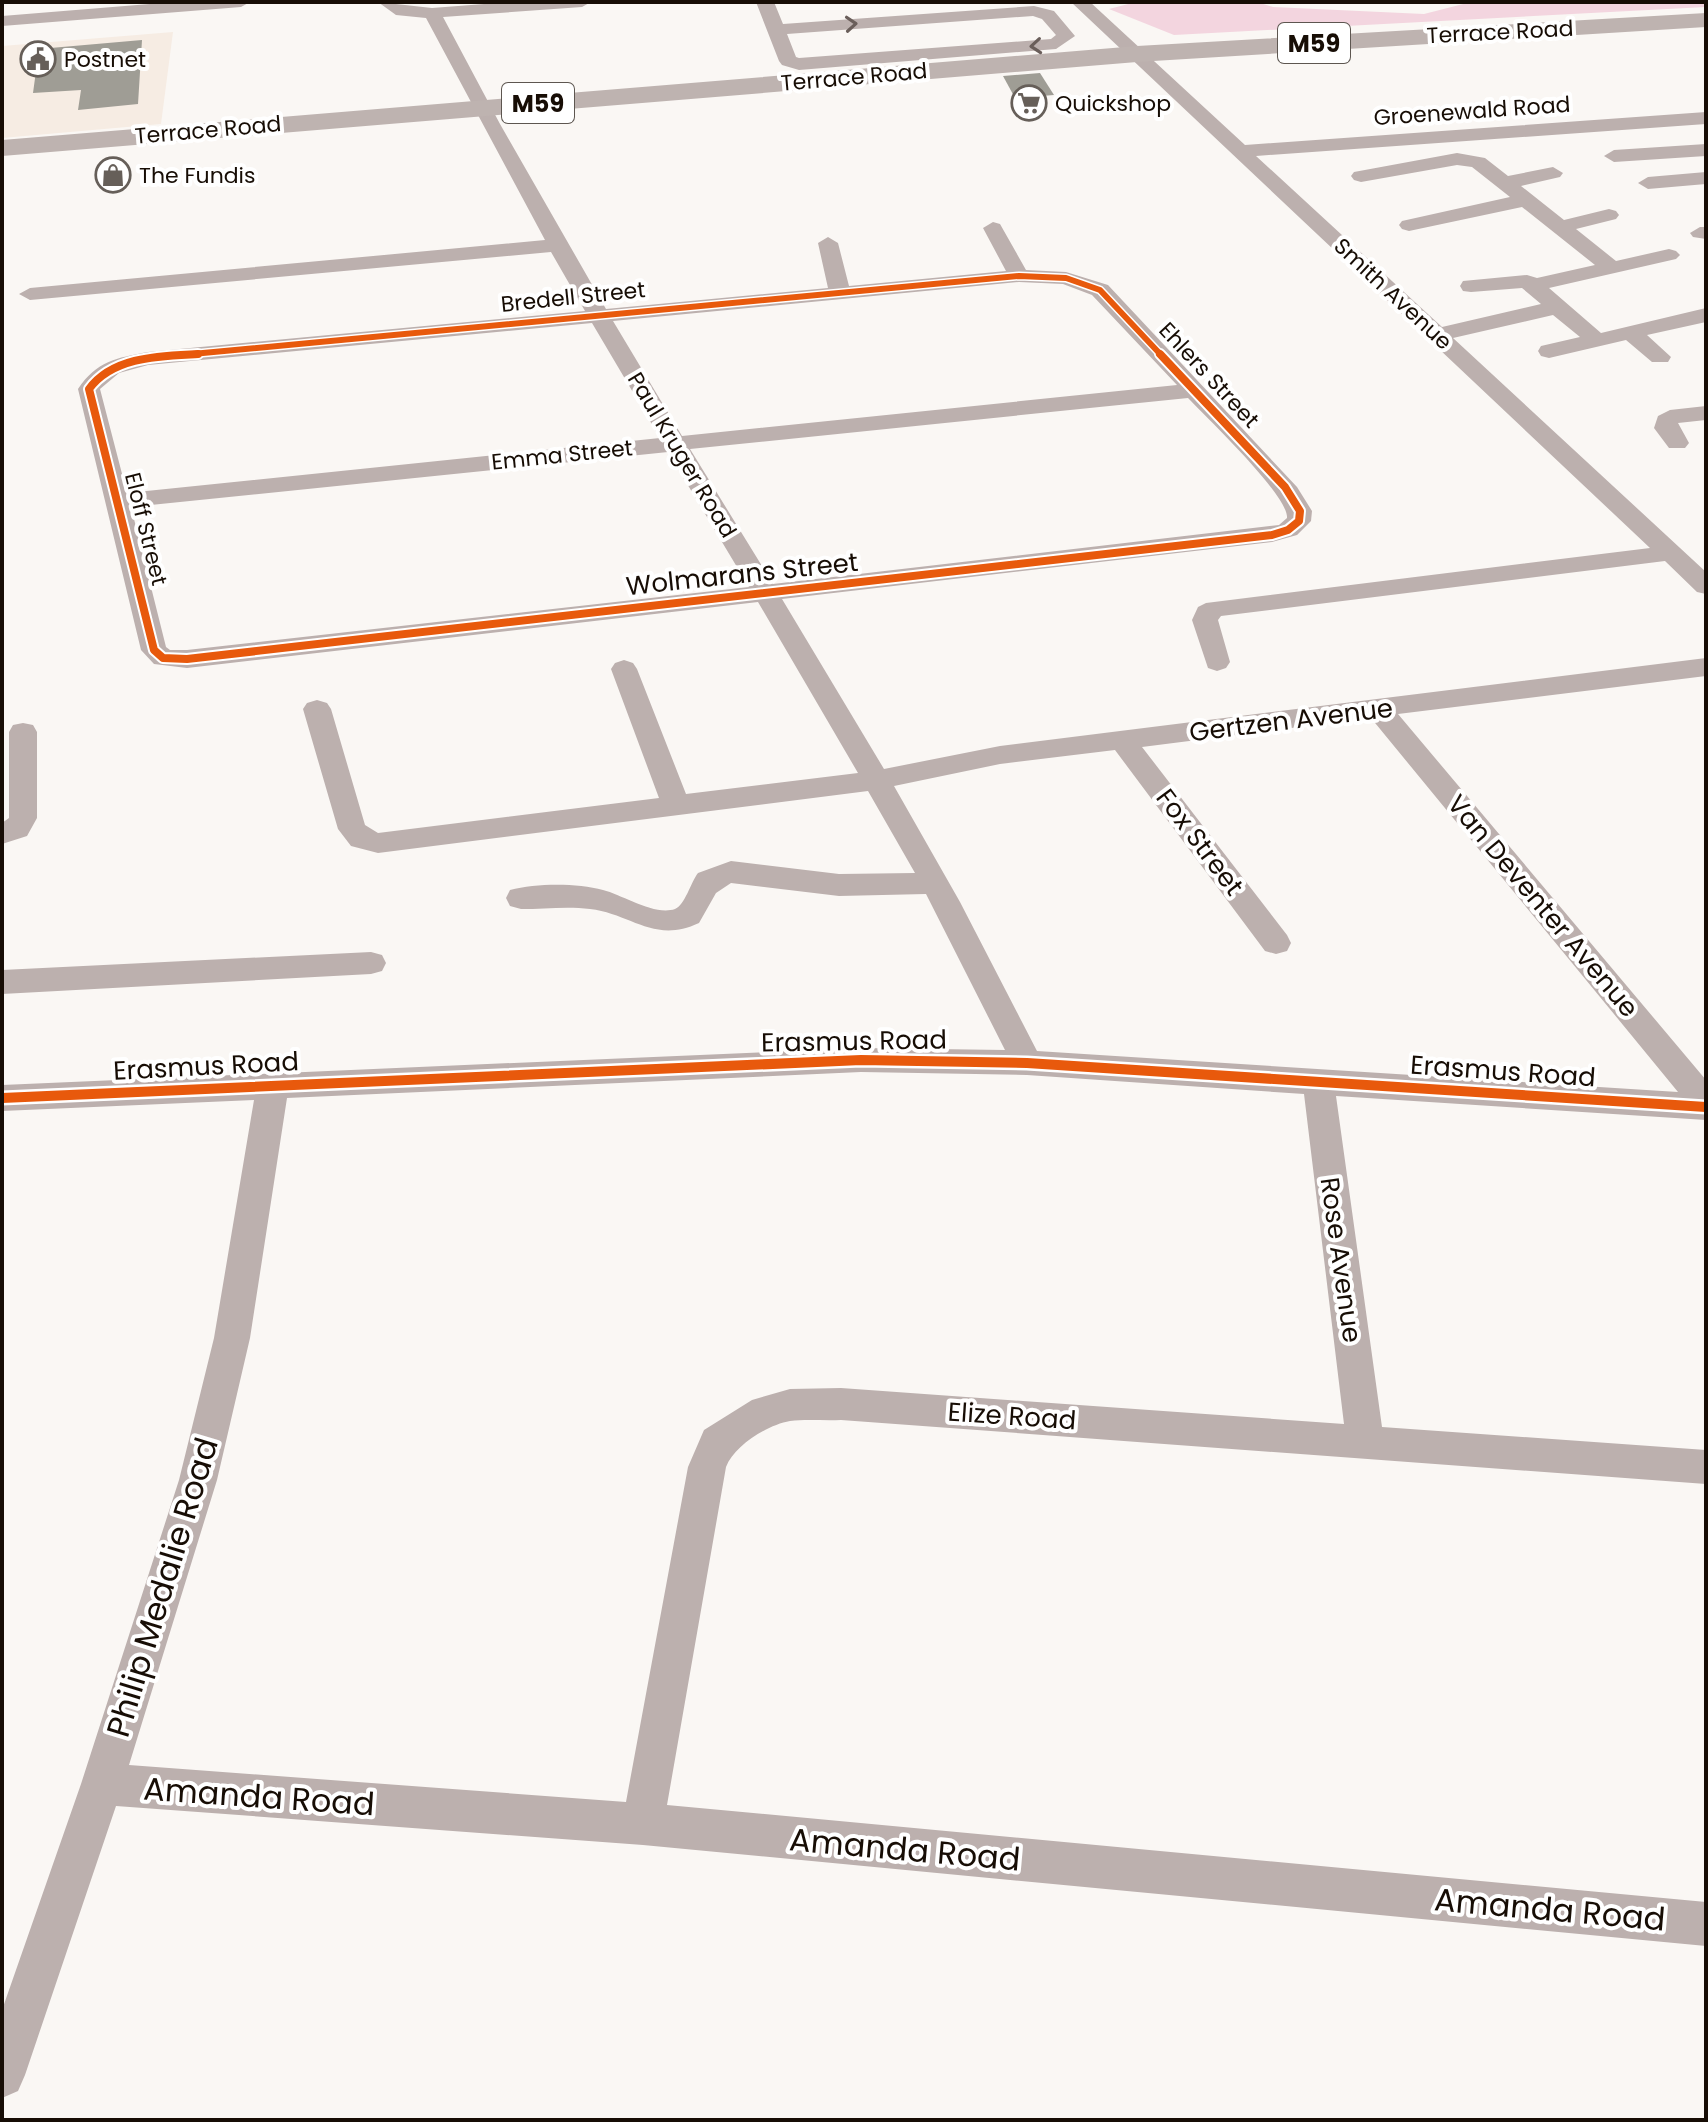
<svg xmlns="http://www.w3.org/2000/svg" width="1708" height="2122" font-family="Poppins,sans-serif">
	<rect width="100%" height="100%" fill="#faf7f4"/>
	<!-- built -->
	<polygon fill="#f6ece3" points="173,32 161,124 2,138 2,46"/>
	<!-- green -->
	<polygon fill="#f3d5df" points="1136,2 1257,2 1273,7 1424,14 1471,2 1706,2 1706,7 1174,35 1109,9"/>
	<!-- building -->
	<g fill="#9f9d95">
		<polygon points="142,40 138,104 78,110 81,90 33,93 39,49"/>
		<polygon points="1040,73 1054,95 1015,98 1003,76"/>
	</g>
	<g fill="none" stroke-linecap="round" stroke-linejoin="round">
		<!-- street -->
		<g fill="#bcb0ae" fill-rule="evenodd">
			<polygon points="174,2 250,2 241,7 2,26 2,16"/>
			<path d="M378 2 432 8 510 2H591L582 7 443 17 500 124 606 309 828 288 818 243 828 237 838 243 849 286 1006 271 983 228 993 222 1000 224 1026 270 1066 272 1108 285 1297 487 1312 511 1311 521 1297 535 1272 542 782 599 884 769 1000 746 1706 658V676L1398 714 1706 1080V1120L1336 1096 1382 1427 1706 1450V1484L841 1420C825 1421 807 1419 790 1421 767 1425 734 1446 726 1467L667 1805 1706 1902V1946L643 1845 116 1806 25 2075 18 2091 2 2098V2010L81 1784 179 1480 214 1338 254 1100 2 1111V1085L861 1048 1005 1050 926 894 839 896 731 883 716 893 699 923C654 944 632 914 590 909 568 906 544 909 521 909L510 906 506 898 510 890C537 883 577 883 603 890 623 895 654 916 675 909 685 905 691 882 698 873L731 861 839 874 915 873 868 791 378 853 351 846 338 829 303 709 307 703 317 700 327 703 331 709 365 825 378 833 659 798 611 669 615 663 624 660 633 663 637 669 686 794 858 773 758 602 187 668 154 664 141 650 78 389C97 361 116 358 148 352L585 311 551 252 30 300 19 294 30 288 545 240 426 18 396 15ZM1019 282 1063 284 1092 295 1177 385 682 436 613 321ZM592 323 660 438 127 493 100 389 119 373 148 365ZM1188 398C1207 418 1289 496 1287 518L1279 525 773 584 690 449ZM668 452 749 587 187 650H170L166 647 131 507ZM1371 718 1678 1092 1037 1051 960 902 894 786 1000 764 1115 750 1265 951 1276 954 1287 951 1291 943 1287 935 1142 747ZM861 1072 1027 1075 1304 1094 1344 1424 841 1388 790 1389 752 1400 704 1430 688 1467 626 1802 129 1765 217 1480 250 1338 287 1098Z"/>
			<path d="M756 2H774L783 24 1034 6 1054 11 1075 36 1056 49 799 70 782 65 779 61ZM1033 16 1042 19 1056 35 1051 39 799 58 796 57 787 34Z"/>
			<polygon points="1071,2 1090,2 1245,145 1706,112 1706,124 1256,156 1442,327 1541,304 1522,288 1471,292 1463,291 1460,286 1463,281 1527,275 1537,278 1595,265 1522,207 1409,231 1402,229 1399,225 1402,221 1510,197 1472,167 1457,165 1361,182 1354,180 1351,176 1354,172 1457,153 1485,158 1508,176 1553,167 1563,173 1560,177 1521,186 1564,220 1609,209 1616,211 1619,215 1616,219 1576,229 1616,261 1669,249 1676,251 1680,255 1676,259 1549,288 1601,333 1706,308 1706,322 1647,335 1671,357 1668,362 1652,362 1626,340 1549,358 1541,356 1538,351 1541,346 1580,337 1553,315 1453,338 1706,572 1706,594 1697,592 1665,561 1221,616 1218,620 1230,662 1226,668 1217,671 1208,668 1192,620 1198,607 1206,603 1650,548"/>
			<polygon points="1706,144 1706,156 1614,162 1604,156 1614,150"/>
			<polygon points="1706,172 1706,184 1648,189 1638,183 1648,177"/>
			<polygon points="1700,227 1706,227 1706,239 1693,237 1690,233"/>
			<polygon points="1706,406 1706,420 1678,423 1689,443 1685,448 1669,448 1654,428 1658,416 1670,410"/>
			<polygon points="23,723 33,725 37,732 37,818 27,836 2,844 2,823 9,818 9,732 13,725"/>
			<polygon points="371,952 382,955 386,963 382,971 371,974 2,994 2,970"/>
		</g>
		<!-- primary -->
		<polygon fill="#beb3b0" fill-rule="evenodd" points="1706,13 1706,27 1137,62 2,156 2,140 1137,46"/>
		<defs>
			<polyline id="cycleway-far2" points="171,356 1019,276 1066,278 1100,290 1162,356"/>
			<path id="cycleway-far1" d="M198 354C161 356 113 356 89 389L154 650 163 658 187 659 1272 535 1288 530 1299 521 1300 511 1285 487 1160 354"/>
			<polyline id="cycleway" points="2,1098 861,1060 1027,1063 1706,1107"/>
		</defs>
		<!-- cycleway-far2 casing -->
		<use href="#cycleway-far2" stroke="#fff" stroke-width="9"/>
		<!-- cycleway-far1 casing -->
		<use href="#cycleway-far1" stroke="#fff" stroke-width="12"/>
		<!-- cycleway casing -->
		<use href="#cycleway" stroke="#fff" stroke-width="15"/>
		<!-- cycleway-far2 -->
		<use href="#cycleway-far2" stroke="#e8590c" stroke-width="6"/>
		<!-- cycleway-far1 -->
		<use href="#cycleway-far1" stroke="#e8590c" stroke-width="8"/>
		<!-- cycleway -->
		<use href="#cycleway" stroke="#e8590c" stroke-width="10"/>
	</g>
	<!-- one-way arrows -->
	<defs><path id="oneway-chevron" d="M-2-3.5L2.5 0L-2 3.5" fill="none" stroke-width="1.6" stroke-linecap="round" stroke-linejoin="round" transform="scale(2)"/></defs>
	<g stroke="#6a5e5a">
		<use href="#oneway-chevron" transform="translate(851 24) rotate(-4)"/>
		<use href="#oneway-chevron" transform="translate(1036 46) rotate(175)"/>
	</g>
	<!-- icons -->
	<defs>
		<symbol id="civic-ring" viewBox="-11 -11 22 22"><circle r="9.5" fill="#fff" stroke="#665f59" stroke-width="1.5"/><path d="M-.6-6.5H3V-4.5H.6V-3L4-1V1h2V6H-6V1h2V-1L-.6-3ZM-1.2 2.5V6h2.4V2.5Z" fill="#665f59"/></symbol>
		<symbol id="supermarket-ring" viewBox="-11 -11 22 22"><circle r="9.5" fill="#fff" stroke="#665f59" stroke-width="1.5"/><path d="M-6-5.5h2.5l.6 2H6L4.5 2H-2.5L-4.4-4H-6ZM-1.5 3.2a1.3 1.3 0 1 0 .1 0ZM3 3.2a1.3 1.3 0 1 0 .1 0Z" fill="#665f59"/></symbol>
		<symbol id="shop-ring" viewBox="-11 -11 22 22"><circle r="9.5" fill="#fff" stroke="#665f59" stroke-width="1.5"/><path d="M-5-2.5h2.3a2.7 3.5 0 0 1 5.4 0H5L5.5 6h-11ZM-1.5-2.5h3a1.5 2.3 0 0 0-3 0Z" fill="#665f59"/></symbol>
	</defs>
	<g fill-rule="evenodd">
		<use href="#civic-ring" x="18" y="39" width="40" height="40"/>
		<use href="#supermarket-ring" x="1009" y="83" width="40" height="40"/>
		<use href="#shop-ring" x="93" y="155" width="40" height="40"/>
	</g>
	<g text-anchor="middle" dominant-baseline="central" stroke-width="8" stroke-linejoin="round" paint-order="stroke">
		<!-- far-street labels -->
		<g font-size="22" fill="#170d05" stroke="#fff">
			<text transform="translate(1500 32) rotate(-3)">Terrace Road</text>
			<text transform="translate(854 77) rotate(-5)">Terrace Road</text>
			<text transform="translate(1472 111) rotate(-4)">Groenewald Road</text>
			<text transform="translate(208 130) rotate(-5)">Terrace Road</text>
			<text transform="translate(1393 294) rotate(43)">Smith Avenue</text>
			<text transform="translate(573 297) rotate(-6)">Bredell Street</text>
			<text transform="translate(1209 375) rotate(47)">Ehlers Street</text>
			<text transform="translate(562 455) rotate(-6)">Emma Street</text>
			<text transform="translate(682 455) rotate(59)">Paul Kruger Road</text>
			<text transform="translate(146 529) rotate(76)">Eloff Street</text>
		</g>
		<!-- far-poi labels -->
		<g font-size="22" fill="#170d05" stroke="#fff" text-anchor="start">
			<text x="64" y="59">Postnet</text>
			<text x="1055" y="103">Quickshop</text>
			<text x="139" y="175">The Fundis</text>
		</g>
		<!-- shield labels -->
		<g fill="#fff" stroke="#5d5650" stroke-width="2">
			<rect x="1278" y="23" width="72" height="40" rx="6"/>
			<rect x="502" y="83" width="72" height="40" rx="6"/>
		</g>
		<g font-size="24" font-weight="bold" fill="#170d05">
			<text x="1314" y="43">M59</text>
			<text x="538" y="103">M59</text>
		</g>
		<!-- street labels -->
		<g font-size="26" fill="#170d05" stroke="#fff">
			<text transform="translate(742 574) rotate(-6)">Wolmarans Street</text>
			<text transform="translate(1291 720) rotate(-7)">Gertzen Avenue</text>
			<text transform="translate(1200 842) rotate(53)">Fox Street</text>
			<text transform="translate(1543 906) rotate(50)">Van Deventer Avenue</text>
			<text transform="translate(854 1041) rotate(-1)">Erasmus Road</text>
			<text transform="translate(206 1066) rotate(-3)">Erasmus Road</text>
			<text transform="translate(1503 1071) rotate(4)">Erasmus Road</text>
			<text transform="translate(1341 1260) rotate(82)">Rose Avenue</text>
			<text transform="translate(1012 1416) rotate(4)">Elize Road</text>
		</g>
		<!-- near-street labels -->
		<g font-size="32" fill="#170d05" stroke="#fff">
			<text transform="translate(162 1587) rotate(-73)">Philip Medalie Road</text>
			<text transform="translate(259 1796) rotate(4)">Amanda Road</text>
			<text transform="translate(905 1849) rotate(5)">Amanda Road</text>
			<text transform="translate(1550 1909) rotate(5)">Amanda Road</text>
		</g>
	</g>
	<!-- border -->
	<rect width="1708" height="2122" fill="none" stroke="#170d05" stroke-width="8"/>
</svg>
